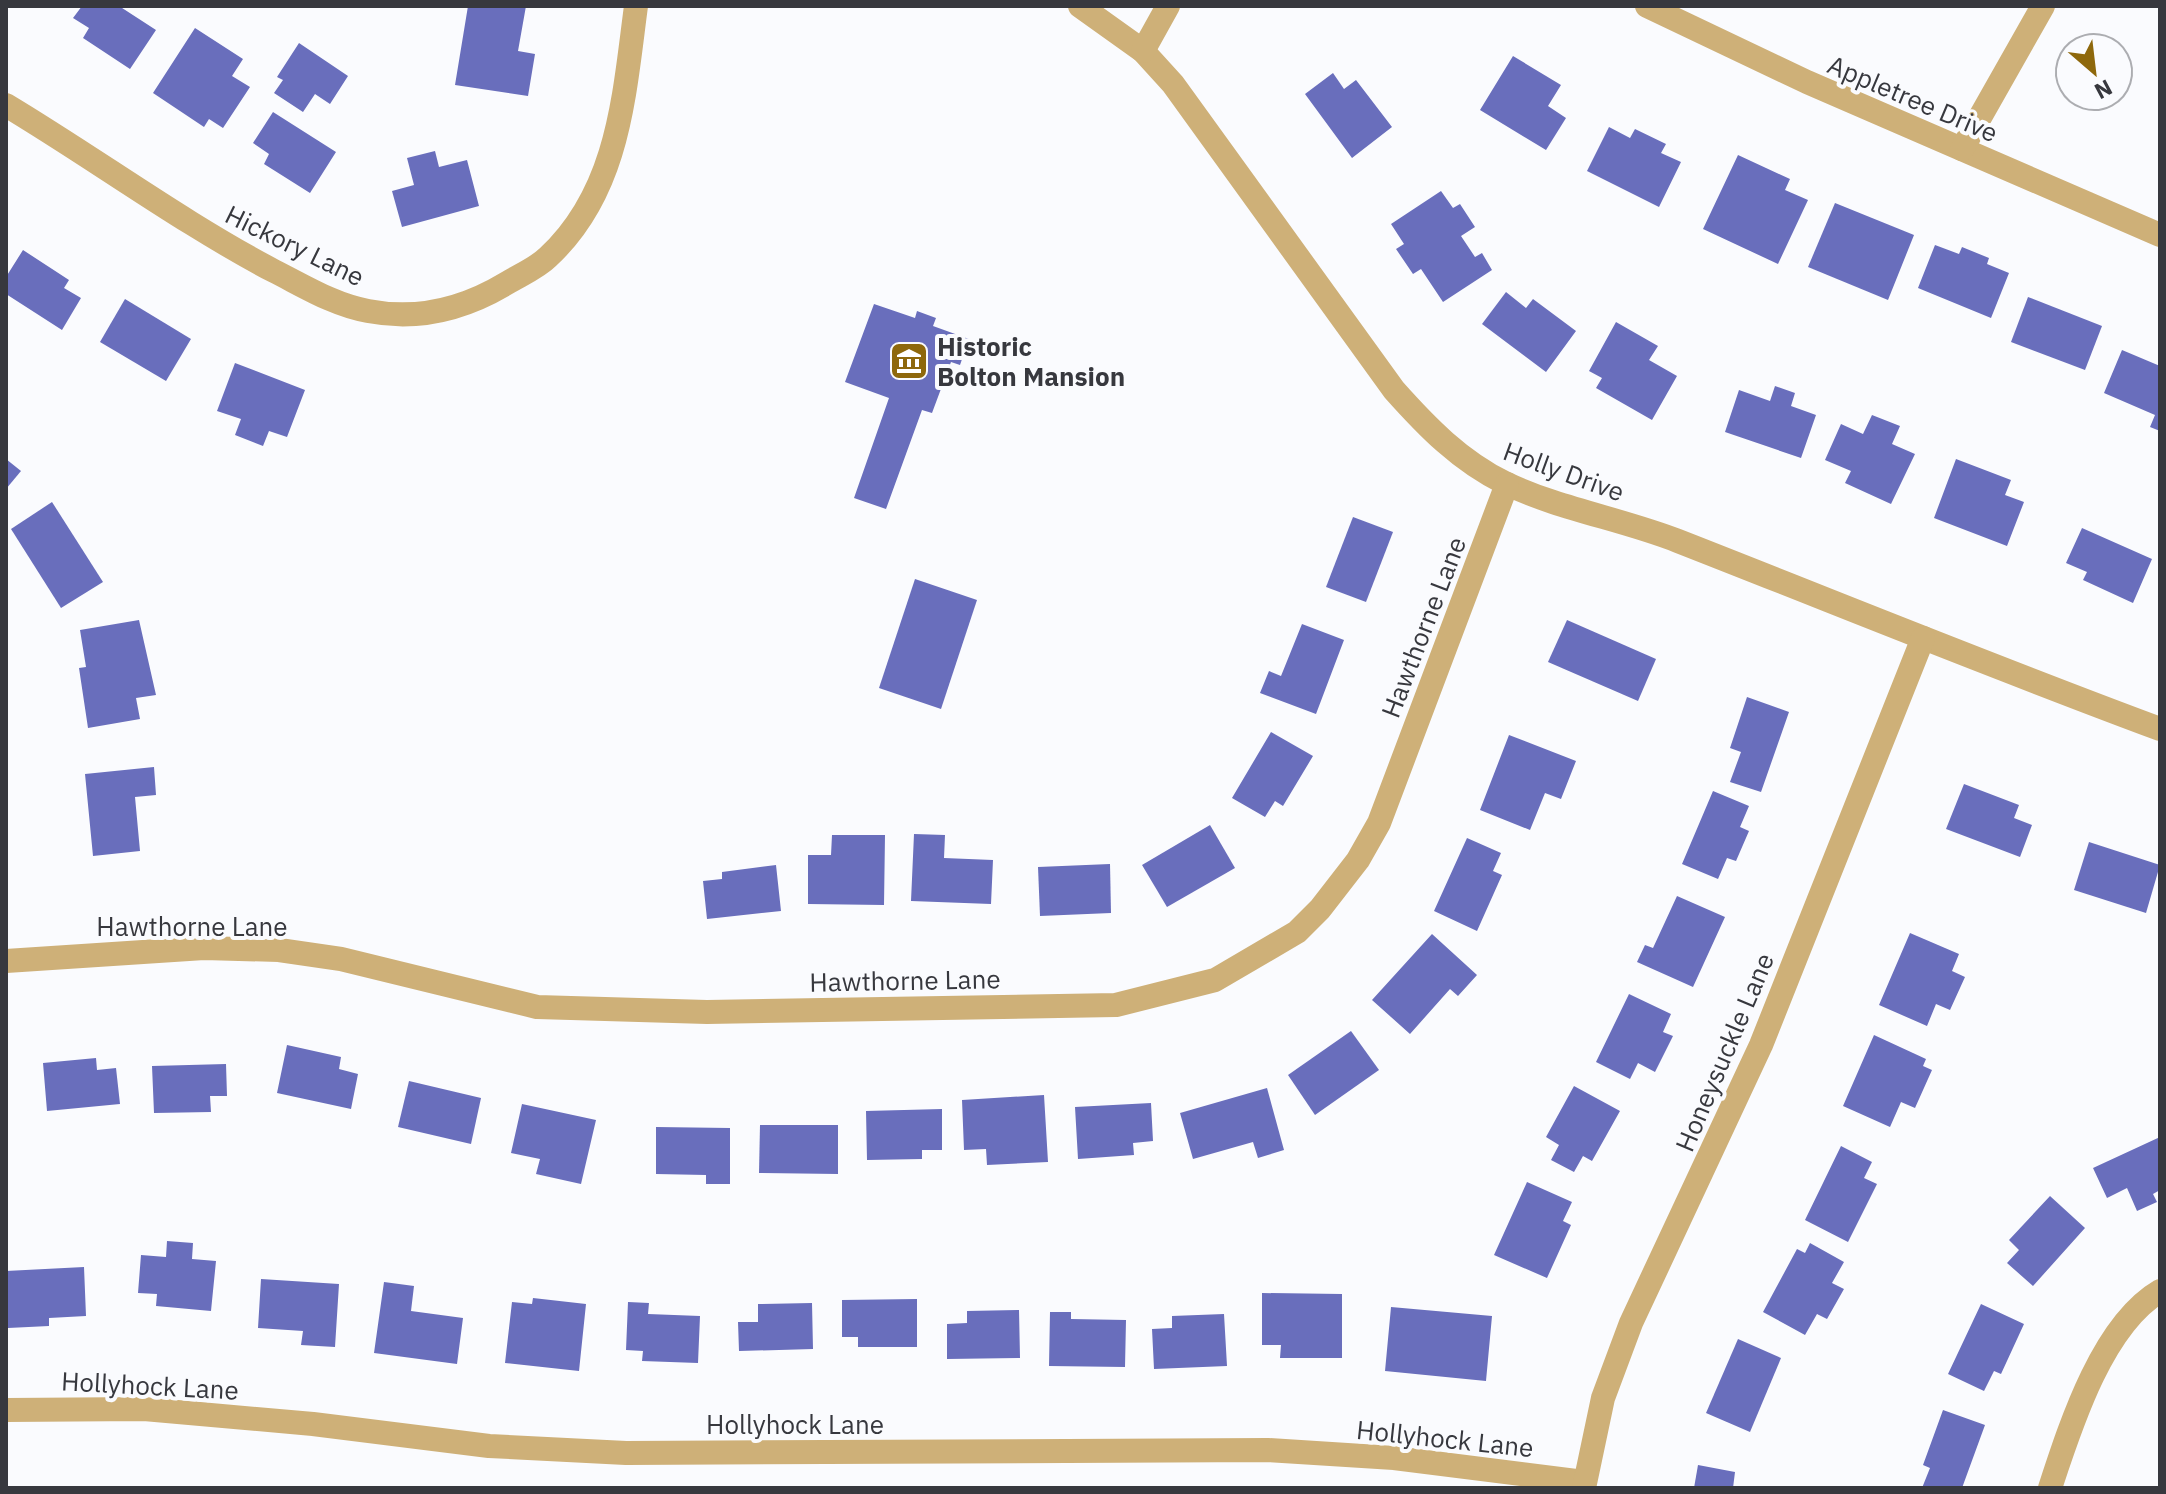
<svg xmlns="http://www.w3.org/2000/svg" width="2166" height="1494" font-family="'IBM Plex Sans',sans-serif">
	<rect width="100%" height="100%" fill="#fafbfe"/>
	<!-- building -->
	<g fill="#696ebc">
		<polygon points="82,6 119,6 156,30 130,69 83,38 89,28 73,18"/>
		<polygon points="468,6 526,6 518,51 535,54 528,96 455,85"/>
		<polygon points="195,28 243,59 232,76 250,87 223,128 209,119 204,127 153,93"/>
		<polygon points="299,43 348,76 330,104 315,94 303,112 274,93 283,80 277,77"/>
		<polygon points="1513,56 1561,85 1548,106 1566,118 1546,150 1480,110"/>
		<polygon points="1333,73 1344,89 1356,80 1392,127 1352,158 1305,94"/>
		<polygon points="273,112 336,152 310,193 264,164 269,154 253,143"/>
		<polygon points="1609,127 1630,138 1635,129 1666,144 1661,153 1681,162 1659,207 1587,171"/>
		<polygon points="435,151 439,167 467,160 479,206 402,227 392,191 414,185 407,158"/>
		<polygon points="1738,155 1790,179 1785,190 1808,200 1778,264 1703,229"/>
		<polygon points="1441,191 1453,208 1460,204 1475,227 1461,236 1475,257 1482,253 1492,270 1443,302 1421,269 1413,274 1396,249 1404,244 1391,224"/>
		<polygon points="1835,203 1914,235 1888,300 1808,267"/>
		<polygon points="1935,245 1959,254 1962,247 1989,258 1987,264 2009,273 1991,318 1918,288"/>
		<polygon points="23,250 69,280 64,288 81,298 62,330 6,294 6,277"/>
		<polygon points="1506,292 1526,308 1533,299 1576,331 1546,372 1482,324"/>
		<polygon points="2028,297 2102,326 2085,370 2011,342"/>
		<polygon points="125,299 191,339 166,381 100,342"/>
		<polygon points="874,304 915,318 917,311 936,318 933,326 969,339 960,365 951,362 932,413 922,410 886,509 854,498 889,398 845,382"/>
		<polygon points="1616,322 1658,346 1649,360 1677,376 1652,420 1596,388 1602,378 1589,371"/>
		<polygon points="2122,350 2160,366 2160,431 2150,427 2155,415 2104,393"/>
		<polygon points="235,363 305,390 287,437 269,431 263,446 235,435 241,419 217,411"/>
		<polygon points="1775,386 1795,393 1791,406 1816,415 1801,458 1725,432 1739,390 1770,401"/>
		<polygon points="1872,415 1900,426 1892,444 1915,454 1891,504 1845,483 1851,471 1825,460 1841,424 1863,434"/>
		<polygon points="6,459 21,471 6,489"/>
		<polygon points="1956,459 2011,480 2005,495 2024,502 2007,546 1934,518"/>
		<polygon points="52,502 103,582 61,608 11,529"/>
		<polygon points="1353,517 1393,532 1366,602 1326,587"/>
		<polygon points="2082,528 2152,559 2133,603 2083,580 2087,572 2066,563"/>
		<polygon points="915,579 977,600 941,709 879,688"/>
		<polygon points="139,620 156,695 136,698 140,719 88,728 79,668 86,667 80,630"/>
		<polygon points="1567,620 1656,659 1638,701 1548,662"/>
		<polygon points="1302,624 1344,640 1316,714 1260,693 1269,671 1281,676"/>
		<polygon points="1747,697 1789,712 1761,792 1730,782 1741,752 1730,748"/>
		<polygon points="1271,732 1313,756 1283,806 1275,801 1265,817 1232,798"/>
		<polygon points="1509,735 1576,761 1561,799 1545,793 1530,830 1480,810"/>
		<polygon points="154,767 156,795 135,797 140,851 93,856 85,774"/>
		<polygon points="1964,784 2019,805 2014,818 2032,825 2020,857 1946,829"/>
		<polygon points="1713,791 1749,806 1740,827 1749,831 1736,861 1727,858 1718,879 1682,864"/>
		<polygon points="1210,825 1235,868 1167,907 1142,865"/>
		<polygon points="914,834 945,835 944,858 993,860 991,904 911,901"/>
		<polygon points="832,835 885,835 884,905 808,904 808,855 831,855"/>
		<polygon points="1467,838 1501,853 1493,871 1502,875 1477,931 1434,911"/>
		<polygon points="2089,842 2160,865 2146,913 2074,890"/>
		<polygon points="1110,864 1111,913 1040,916 1038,867"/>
		<polygon points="776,865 781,911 707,919 703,881 722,879 722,872"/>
		<polygon points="1677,896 1725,917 1693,987 1637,962 1645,945 1653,948"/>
		<polygon points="1910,933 1959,954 1952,971 1965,977 1950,1010 1936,1004 1927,1026 1879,1005"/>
		<polygon points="1432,934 1477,975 1458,996 1450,989 1410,1034 1372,1000"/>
		<polygon points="1629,994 1671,1014 1663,1032 1673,1036 1655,1072 1638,1063 1630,1079 1596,1062"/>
		<polygon points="1351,1031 1379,1070 1315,1115 1288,1075"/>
		<polygon points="1874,1035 1926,1059 1923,1066 1932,1070 1915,1108 1901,1102 1890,1127 1843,1106"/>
		<polygon points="287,1045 341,1057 339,1069 358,1074 351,1109 277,1093"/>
		<polygon points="96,1058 97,1070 116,1068 120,1104 47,1111 43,1063"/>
		<polygon points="226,1064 227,1096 210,1096 211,1112 154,1113 152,1066"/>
		<polygon points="409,1081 481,1098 471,1144 398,1127"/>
		<polygon points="1574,1086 1620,1111 1592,1161 1583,1156 1574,1172 1551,1160 1559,1145 1546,1137"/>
		<polygon points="1267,1088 1284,1150 1258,1158 1253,1142 1193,1159 1180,1113"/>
		<polygon points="1044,1095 1048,1162 987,1165 986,1149 964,1150 962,1100"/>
		<polygon points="1151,1103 1153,1141 1133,1143 1134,1155 1078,1159 1075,1107"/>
		<polygon points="522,1104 596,1120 581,1184 536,1174 540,1159 511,1153"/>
		<polygon points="942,1109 942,1150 922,1150 922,1159 867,1160 866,1111"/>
		<polygon points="760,1125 838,1125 838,1174 759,1173"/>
		<polygon points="656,1127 730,1128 730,1184 706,1184 706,1175 656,1174"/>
		<polygon points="2160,1137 2160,1190 2153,1194 2157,1202 2137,1211 2127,1188 2107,1198 2093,1168"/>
		<polygon points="1841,1146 1872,1162 1864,1178 1877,1184 1848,1242 1805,1220"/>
		<polygon points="1527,1182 1572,1202 1563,1221 1571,1225 1547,1278 1494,1255"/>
		<polygon points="2050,1196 2085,1228 2033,1286 2007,1263 2019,1250 2009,1240"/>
		<polygon points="167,1241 193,1243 192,1259 216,1261 211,1311 156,1306 157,1294 138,1293 141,1255 166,1257"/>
		<polygon points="1810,1243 1844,1262 1832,1283 1844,1289 1827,1319 1817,1314 1805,1335 1763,1312 1797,1249 1805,1253"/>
		<polygon points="84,1267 86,1316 49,1318 49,1326 8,1328 6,1271"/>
		<polygon points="261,1279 339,1284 335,1347 301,1345 303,1331 258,1328"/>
		<polygon points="384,1282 414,1286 411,1311 463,1318 457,1364 374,1353"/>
		<polygon points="1262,1293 1342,1294 1342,1358 1280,1358 1281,1345 1262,1345"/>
		<polygon points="533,1298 586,1304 579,1371 505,1363 512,1302 532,1304"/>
		<polygon points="917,1299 917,1347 858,1347 858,1337 842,1337 842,1300"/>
		<polygon points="628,1302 649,1303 648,1314 700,1316 698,1363 642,1361 643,1351 626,1350"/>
		<polygon points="812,1303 813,1349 739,1351 738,1322 758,1322 758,1304"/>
		<polygon points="1981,1304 2024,1324 2001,1374 1994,1371 1984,1391 1948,1374"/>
		<polygon points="1391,1307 1492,1316 1486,1381 1385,1371"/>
		<polygon points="1019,1310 1020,1358 947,1359 947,1324 967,1323 967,1311"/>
		<polygon points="1050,1312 1071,1312 1071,1319 1126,1320 1125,1367 1049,1366"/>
		<polygon points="1224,1314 1227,1366 1154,1369 1152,1329 1172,1328 1172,1316"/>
		<polygon points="1738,1339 1781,1358 1750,1432 1706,1413"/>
		<polygon points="1943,1410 1985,1425 1962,1488 1922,1488 1930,1468 1923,1465"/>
		<polygon points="1698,1465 1735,1472 1733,1488 1694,1488"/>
	</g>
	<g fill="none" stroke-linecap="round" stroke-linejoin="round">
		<!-- street -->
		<g stroke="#ceb078" stroke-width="24">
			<path d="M1080 6 1143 51 1173 84 1394 390C1427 427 1460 461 1505 483 1559 509 1622 519 1678 541 1839 604 1998 669 2160 729"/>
			<polyline points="1647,6 1807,82 2160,235"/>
			<polyline points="1143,51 1168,6"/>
			<path d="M6 105C96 159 181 222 274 271 304 286 334 305 368 311 419 321 464 309 507 283 520 275 537 268 548 257 619 191 624 96 636 6"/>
			<polyline points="1962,149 2043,6"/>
			<polyline points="6,961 204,948 279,950 341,959 537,1007 707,1012 1116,1005 1215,980 1297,932 1320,909 1358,860 1379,823 1507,484"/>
			<polyline points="6,1410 144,1409 313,1424 489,1446 626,1453 1268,1450 1394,1458 1584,1482"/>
			<polyline points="1584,1488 1603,1398 1631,1323 1761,1045 1923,638"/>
			<path d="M2050 1488C2070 1427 2102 1325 2160 1291"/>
		</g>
	</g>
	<!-- icons -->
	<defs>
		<symbol id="museum-square" viewBox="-11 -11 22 22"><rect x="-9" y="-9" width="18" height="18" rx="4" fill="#8e680c" stroke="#fafbfe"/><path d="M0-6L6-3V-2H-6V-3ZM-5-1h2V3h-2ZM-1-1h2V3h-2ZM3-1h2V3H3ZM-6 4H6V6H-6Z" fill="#fff"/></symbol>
	</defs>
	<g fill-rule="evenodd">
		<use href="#museum-square" x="887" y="339" width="44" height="44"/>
	</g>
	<g text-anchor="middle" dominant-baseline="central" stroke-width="8" stroke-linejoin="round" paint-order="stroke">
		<!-- street labels -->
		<g font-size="26" fill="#37383e" stroke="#fafbfe">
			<text transform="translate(1913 98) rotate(23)">Appletree Drive</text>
			<text transform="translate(295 245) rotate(26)">Hickory Lane</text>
			<text transform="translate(1564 471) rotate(20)">Holly Drive</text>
			<text transform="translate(1423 627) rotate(-69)">Hawthorne Lane</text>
			<text x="192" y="926">Hawthorne Lane</text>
			<text transform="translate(905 980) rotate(-1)">Hawthorne Lane</text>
			<text transform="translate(1724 1052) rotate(-67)">Honeysuckle Lane</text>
			<text transform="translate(150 1385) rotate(3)">Hollyhock Lane</text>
			<text x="795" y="1424">Hollyhock Lane</text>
			<text transform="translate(1445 1438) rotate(6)">Hollyhock Lane</text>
		</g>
		<!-- poi labels -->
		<g font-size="26" font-weight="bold" fill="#37383e" stroke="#fafbfe" text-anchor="start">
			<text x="937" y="346">Historic<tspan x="937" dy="30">Bolton Mansion</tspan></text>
		</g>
	</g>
	<!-- border -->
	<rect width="2166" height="1494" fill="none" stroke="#37383e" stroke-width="16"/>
	<!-- north arrow -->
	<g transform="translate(2094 72) rotate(152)"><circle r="38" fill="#fafbfe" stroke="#acadb1" stroke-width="2"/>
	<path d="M0-6L14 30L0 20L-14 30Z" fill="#8e680c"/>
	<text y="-12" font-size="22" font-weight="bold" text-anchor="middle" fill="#37383e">N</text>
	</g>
</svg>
